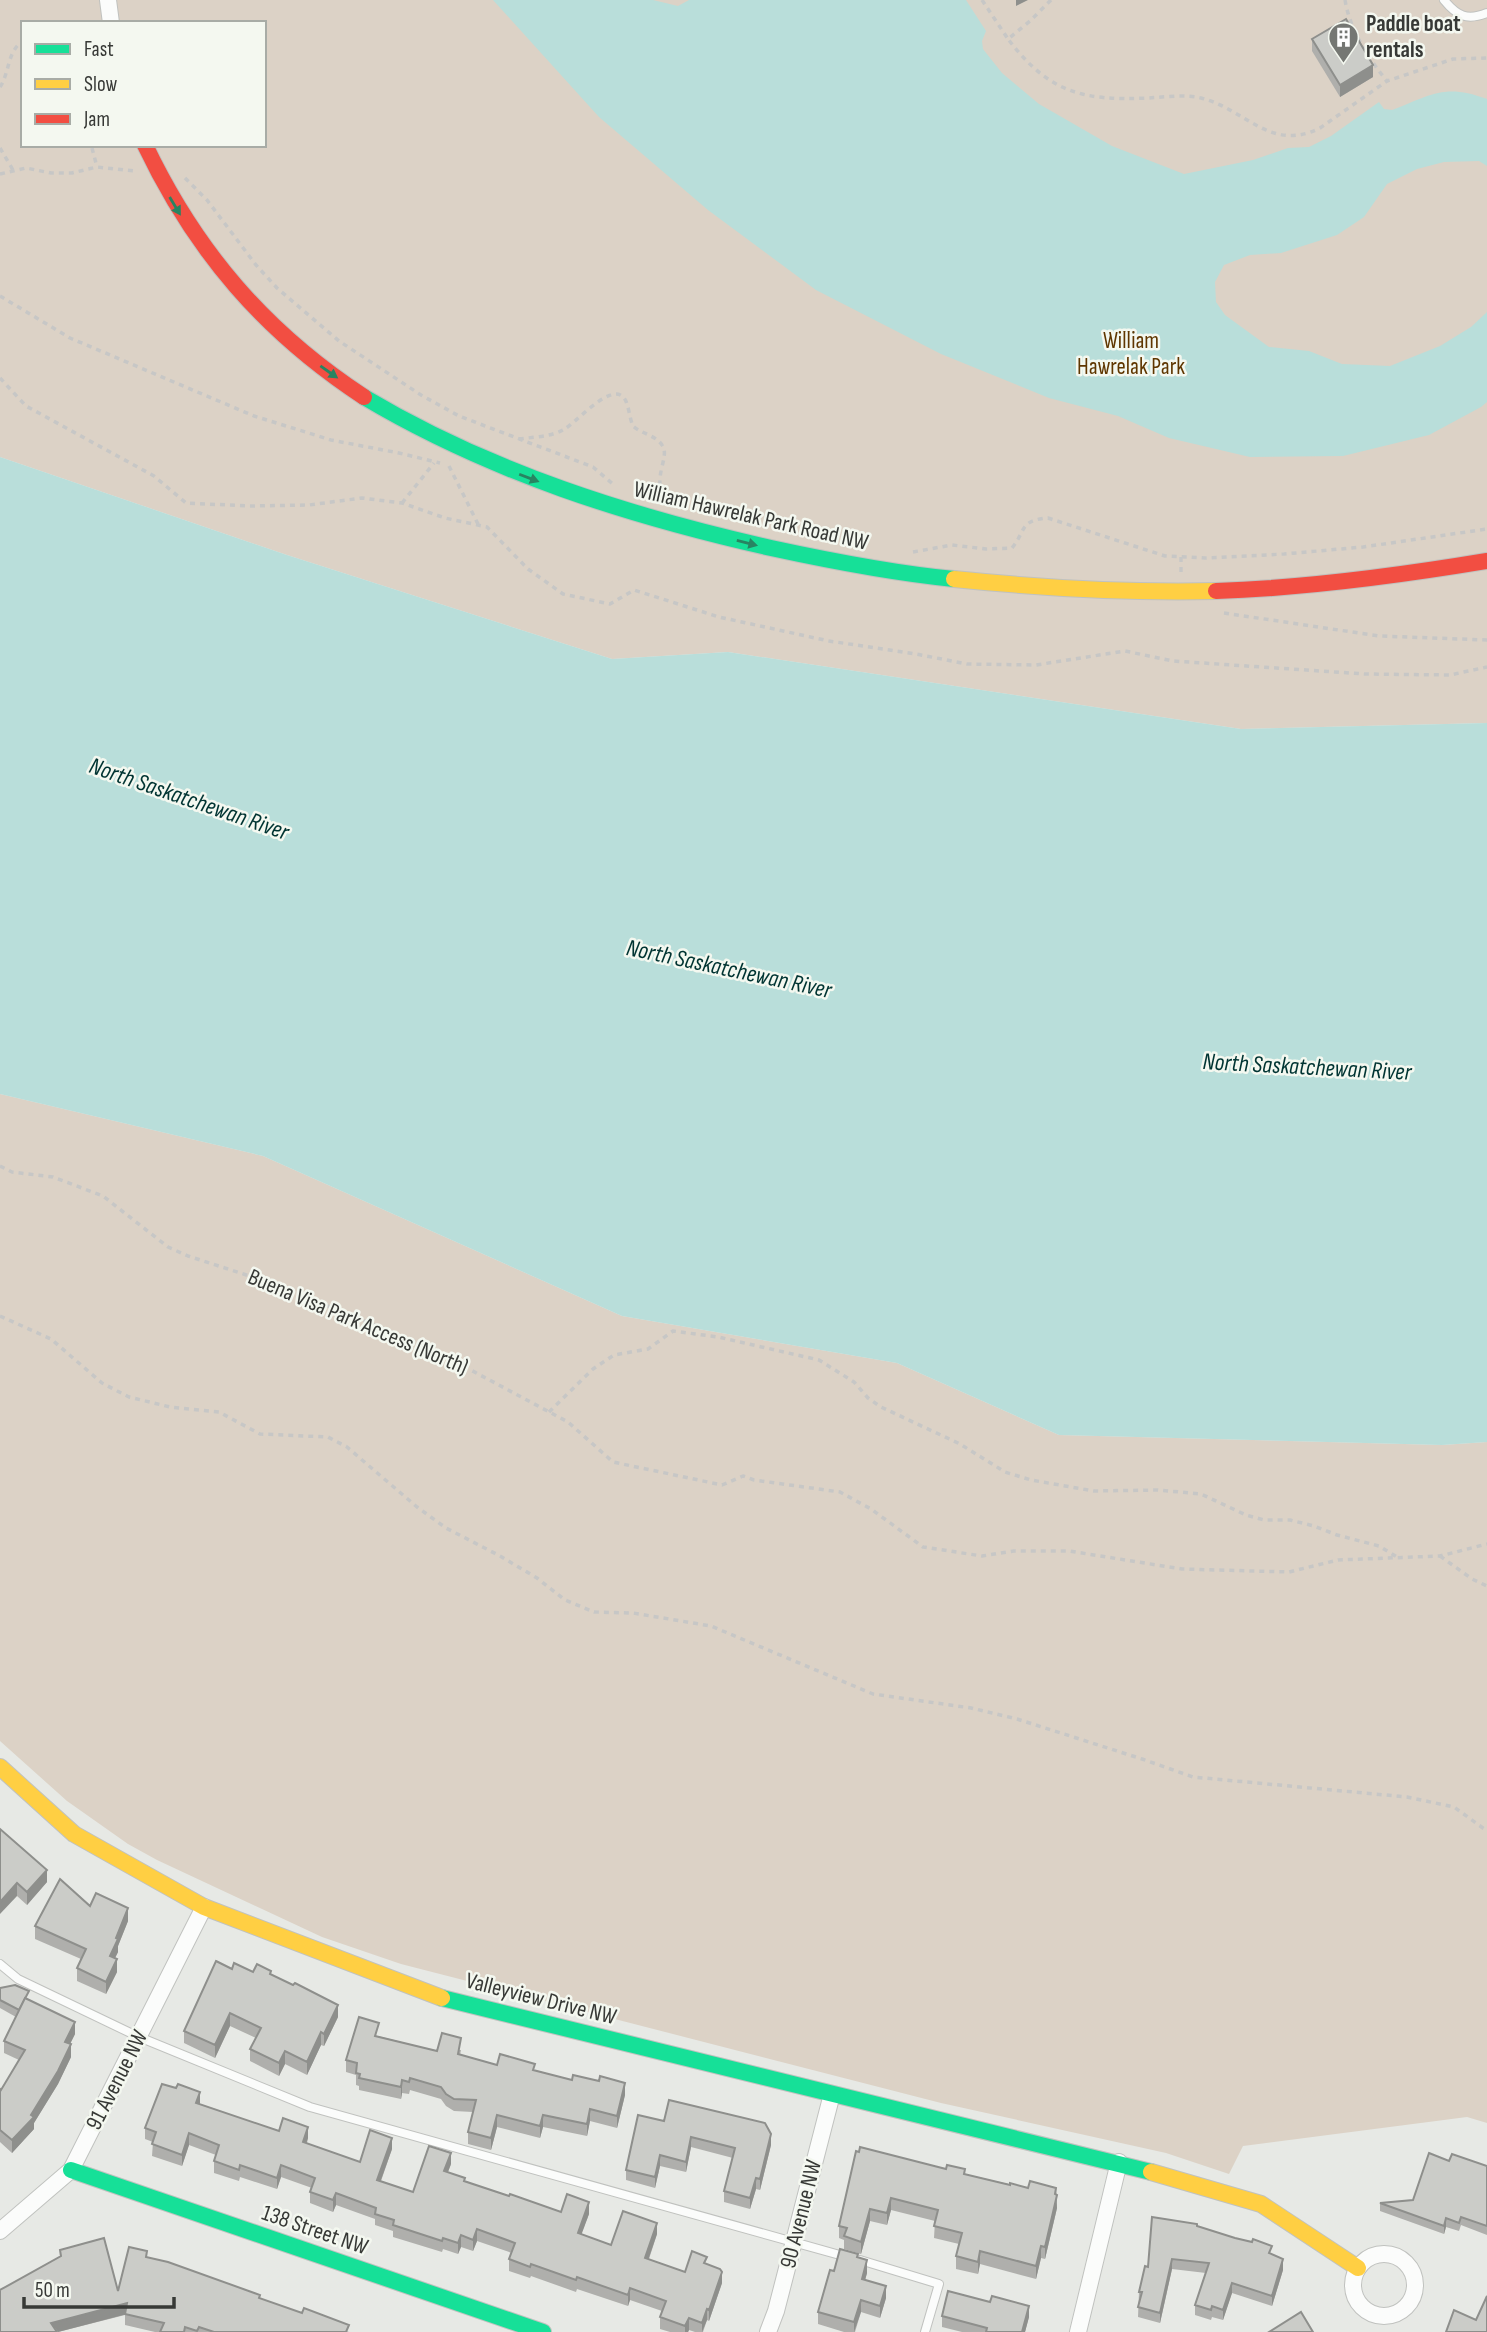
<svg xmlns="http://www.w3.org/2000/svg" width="1487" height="2332" font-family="'Sofia Sans Condensed',sans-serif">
	<rect width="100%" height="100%" fill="#e7e9e5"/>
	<!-- green -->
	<g fill="#dcd2c6" fill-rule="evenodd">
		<path d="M0 0H1487V723L1241 729 728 652 612 659 287 555 0 457ZM23 23H264V145H23Z"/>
		<polygon points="0,1094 263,1156 622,1316 897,1363 1059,1435 1442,1445 1487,1442 1487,2123 1467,2117 1243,2146 1229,2174 1166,2153 941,2103 401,1964 322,1937 157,1860 128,1844 67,1801 0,1741"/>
	</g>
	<!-- water -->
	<g fill="#b9deda">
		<path d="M493 0H653L678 6 689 0H966L986 31 982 41 983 49 1002 73 1039 104 1112 146 1184 174 1253 160 1288 148 1309 147 1331 136 1379 102 1384 109 1392 110C1431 95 1445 83 1487 99V166L1479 161 1444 162 1417 169 1387 184 1364 217 1337 235 1281 253 1250 255 1224 265 1215 282 1216 302 1225 315 1269 347 1309 351 1342 364 1390 366 1440 346 1471 327 1487 312V402L1481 407 1429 435 1343 456 1250 457 1169 438 1118 416 1049 398 941 354 816 290 708 210 599 117Z"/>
		<polygon points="0,457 287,555 612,659 728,652 1241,729 1487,723 1487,1442 1442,1445 1059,1435 897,1363 622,1316 263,1156 0,1094"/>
	</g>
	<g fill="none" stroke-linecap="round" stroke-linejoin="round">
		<defs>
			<g id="lane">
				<path d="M1444 0C1457 16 1467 21 1487 13"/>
				<polyline points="0,1964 18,1979 139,2037 310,2107 847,2257"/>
				<polyline points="860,2260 939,2284 925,2332"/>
			</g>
			<g id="street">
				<polyline points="108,0 111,23"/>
				<polyline points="0,2231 71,2170 204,1907"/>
				<circle cx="1384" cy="2285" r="31"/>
				<polyline points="768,2332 776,2311 832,2094"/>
				<polyline points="1078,2332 1119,2162"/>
			</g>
			<g id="fast">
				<path d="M364 397C490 472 629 516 771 548 831 561 892 573 954 579"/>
				<polyline points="442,1998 1151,2172"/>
				<polyline points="71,2170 543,2332"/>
			</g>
			<g id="slow">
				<path d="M954 579C1041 588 1128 593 1216 591"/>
				<polyline points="0,1767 74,1834 204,1907 442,1998"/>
				<polyline points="1151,2172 1261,2204 1358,2268"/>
			</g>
			<g id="jam">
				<path d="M145 145C196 252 265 332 364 397"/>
				<path d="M1216 591C1308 588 1397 576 1487 561"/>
			</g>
		</defs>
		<!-- lane casing -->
		<use href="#lane" stroke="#c0c2bf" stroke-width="10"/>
		<!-- street casing -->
		<use href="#street" stroke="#c0c2bf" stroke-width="18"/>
		<!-- fast casing -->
		<use href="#fast" stroke="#c0c2bf" stroke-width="18"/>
		<!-- slow casing -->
		<use href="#slow" stroke="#c0c2bf" stroke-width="18"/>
		<!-- jam casing -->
		<use href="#jam" stroke="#c0c2bf" stroke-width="18"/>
		<!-- path -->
		<g stroke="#c7c7c6" stroke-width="3.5" stroke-dasharray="5 5" stroke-linecap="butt">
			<polyline points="982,0 1008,39"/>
			<path d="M1051 0 1030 21 1008 39C1049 93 1083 101 1148 98 1165 97 1185 94 1201 98 1246 109 1270 153 1320 128L1387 81 1453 59 1487 58"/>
			<path d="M1345 0C1350 30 1368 58 1387 81"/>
			<path d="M0 87C10 72 7 51 23 41"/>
			<polyline points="0,148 13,170"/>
			<polyline points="92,148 97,167"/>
			<polyline points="0,174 26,168 51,173 72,173 97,167 135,171"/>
			<polyline points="185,178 207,200 256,265 277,288 339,341 421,395 459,416 593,467 614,485"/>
			<polyline points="0,296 70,338 254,416 331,440 399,453 440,463"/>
			<polyline points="0,378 26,406 154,476 186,503 249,506 309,505 362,498 402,503 445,518 487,527 528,569 563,594 610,604 634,590 719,617 829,641 916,654 967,664 1036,665 1125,651 1173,661 1365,674 1450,675 1487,667"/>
			<path d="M519 439C533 437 550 437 563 430 576 423 608 385 622 396 629 401 629 418 633 426 642 434 655 435 662 445 671 457 651 477 665 500"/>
			<polyline points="449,466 479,526"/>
			<polyline points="402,503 434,463"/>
			<path d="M913 552 952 545 986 549 1012 548C1026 531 1019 520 1048 518L1165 556 1205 558 1284 554 1363 547 1487 529"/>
			<polyline points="1181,557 1181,572"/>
			<polyline points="1224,613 1379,636 1487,640"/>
			<polyline points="0,1166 12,1172 53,1177 103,1196 168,1247 188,1256 268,1282 424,1345 568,1422 613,1462 722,1485 743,1476 754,1480 840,1492 871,1509 923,1547 982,1556 1014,1551 1069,1551 1182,1569 1289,1572 1338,1560 1440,1556 1487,1544"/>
			<polyline points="0,1316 51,1339 102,1383 129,1397 170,1407 219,1412 260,1434 328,1437 347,1447 417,1507 446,1528 500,1556 537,1578 565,1600 594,1612 633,1613 711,1626 873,1694 971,1708 1017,1719 1142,1759 1193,1777 1407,1797 1454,1807 1487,1831"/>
			<polyline points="549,1412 593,1369 614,1355 648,1349 673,1331 718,1337 819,1360 854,1382 868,1398 881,1407 960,1444 1005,1472 1031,1480 1094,1491 1158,1490 1201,1494 1246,1515 1264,1520 1290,1520 1314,1526 1337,1535 1379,1546 1397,1557"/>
			<polyline points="1440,1556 1472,1579 1487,1586"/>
		</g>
		<!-- lane -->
		<use href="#lane" stroke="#fbfcfb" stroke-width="8"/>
		<!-- street -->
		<use href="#street" stroke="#fbfcfb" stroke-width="16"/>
		<!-- fast -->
		<use href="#fast" stroke="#16e098" stroke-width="16"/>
		<!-- slow -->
		<use href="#slow" stroke="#ffcf43" stroke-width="16"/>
		<!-- jam -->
		<use href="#jam" stroke="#f24e42" stroke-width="16"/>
	</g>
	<!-- wall -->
	<g fill="#afafac">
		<polygon points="1312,39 1373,77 1340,97 1312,51"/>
		<polygon points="0,1829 47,1882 27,1905 17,1896"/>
		<polygon points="90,1906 128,1921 118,1946 118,1952 115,1958 117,1972 106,1994 77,1981 77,1968 81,1959 35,1939 35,1926"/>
		<polygon points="232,1969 271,1975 338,2017 324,2046 321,2045 307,2075 285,2064 279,2076 250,2061 250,2049 256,2038 230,2026 215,2058 184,2043 184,2031"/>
		<polygon points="0,1988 29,2000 75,2034 70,2044 71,2057 58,2084 34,2123 34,2129 12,2153 0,2142 0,2089 1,2090 19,2060 4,2053 4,2041 16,2017 0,2008"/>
		<polygon points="378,2036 437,2051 461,2050 460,2055 497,2065 535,2070 625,2095 617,2128 590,2121 587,2136 543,2127 540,2138 497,2127 491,2150 468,2144 468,2132 473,2112 454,2111 446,2106 441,2099 410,2090 409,2094 402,2093 401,2099 359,2090 359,2086 356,2085 356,2075 346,2072 346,2060"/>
		<polygon points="176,2088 200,2104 279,2131 308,2138 307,2143 360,2162 392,2149 381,2181 413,2192 451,2164 448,2172 465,2181 509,2196 561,2212 589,2214 581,2234 611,2245 657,2234 649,2259 685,2272 707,2264 722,2283 709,2321 707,2320 703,2332 695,2332 689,2330 688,2332 670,2332 660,2329 660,2317 662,2311 630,2300 628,2306 577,2289 576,2292 531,2276 530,2278 509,2271 509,2259 512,2253 477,2241 473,2251 461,2247 458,2254 443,2249 442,2252 393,2237 393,2231 375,2225 375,2219 336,2205 333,2212 310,2203 310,2192 312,2188 281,2177 277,2189 240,2177 239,2181 214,2173 214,2161 216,2155 189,2145 182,2166 152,2156 153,2142 145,2139 145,2128"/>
		<polygon points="638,2115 771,2145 760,2190 756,2189 750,2209 724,2202 724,2191 733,2158 691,2147 686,2172 660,2166 655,2188 626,2180 626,2170"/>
		<polygon points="856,2151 965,2174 1056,2195 1057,2208 1045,2259 1041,2258 1036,2279 980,2264 978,2274 956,2269 956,2256 959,2244 934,2238 935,2221 891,2210 887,2225 870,2221 861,2254 844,2249 844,2240 839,2238 839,2226"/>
		<polygon points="1449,2161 1487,2166 1487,2235 1461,2225 1459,2231 1446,2227 1444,2234 1380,2211 1380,2203 1413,2200"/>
		<polygon points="1197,2226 1272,2255 1283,2270 1272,2306 1232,2293 1223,2320 1212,2317 1211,2320 1195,2315 1195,2305 1206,2273 1172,2269 1160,2323 1138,2317 1139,2292 1148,2267"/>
		<polygon points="60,2250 118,2291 147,2257 349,2332 155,2332 125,2325 125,2315 58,2332"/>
		<polygon points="858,2258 867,2273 865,2280 886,2298 880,2318 861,2312 855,2332 844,2332 818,2324 818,2312 834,2271"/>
		<polygon points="942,2316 1029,2317 1025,2332 962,2332 942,2327"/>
	</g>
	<!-- shaded-wall -->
	<g fill="#8e8f8c">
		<polygon points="1016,0 1028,0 1016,6"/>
		<polygon points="1373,65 1373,77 1340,97 1340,85"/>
		<polygon points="47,1870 47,1882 27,1905 27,1892"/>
		<polygon points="17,1883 17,1896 0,1914 0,1902"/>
		<polygon points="128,1908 128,1921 118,1946 118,1952 110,1968 110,1956 116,1938"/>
		<polygon points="117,1959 117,1972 106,1994 106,1982"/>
		<polygon points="338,2005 338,2017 324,2046 324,2034"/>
		<polygon points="230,2013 230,2026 215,2058 215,2045"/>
		<polygon points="75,2022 75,2034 65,2054 65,2042"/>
		<polygon points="321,2032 321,2045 307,2075 307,2062"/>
		<polygon points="71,2044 71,2057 58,2084 34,2123 34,2129 12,2153 12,2140 31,2115"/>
		<polygon points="285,2051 285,2064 279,2076 279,2063"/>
		<polygon points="402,2080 402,2093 401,2099 401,2087"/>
		<polygon points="625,2083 625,2095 617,2128 617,2116"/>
		<polygon points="200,2092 200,2104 196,2115 196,2103"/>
		<polygon points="590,2109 590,2121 587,2136 587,2124"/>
		<polygon points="497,2115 497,2127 491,2150 491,2138"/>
		<polygon points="543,2115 543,2127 540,2138 540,2126"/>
		<polygon points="308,2127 308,2138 303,2153 303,2142"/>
		<polygon points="189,2133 189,2145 182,2166 182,2155"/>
		<polygon points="771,2134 771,2145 760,2190 760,2179"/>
		<polygon points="691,2137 691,2147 686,2172 686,2162"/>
		<polygon points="392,2138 392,2149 377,2191 377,2180"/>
		<polygon points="451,2153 451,2164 444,2182 444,2171"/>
		<polygon points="660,2155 660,2166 655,2188 655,2177"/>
		<polygon points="281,2165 281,2177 277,2189 277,2178"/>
		<polygon points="756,2178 756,2189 750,2209 750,2198"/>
		<polygon points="1056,2188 1057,2208 1045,2259 1045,2247"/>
		<polygon points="336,2193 336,2205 333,2212 333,2200"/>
		<polygon points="891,2198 891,2210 887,2225 887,2213"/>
		<polygon points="589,2202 589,2214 578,2244 578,2233"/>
		<polygon points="870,2209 870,2221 861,2254 861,2242"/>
		<polygon points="1446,2218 1446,2227 1444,2234 1444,2226"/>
		<polygon points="657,2223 657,2234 645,2269 645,2258"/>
		<polygon points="477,2229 477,2241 473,2251 473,2240"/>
		<polygon points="461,2235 461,2247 458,2254 458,2243"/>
		<polygon points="1041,2246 1041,2258 1036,2279 1036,2266"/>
		<polygon points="980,2251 980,2264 978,2274 978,2262"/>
		<polygon points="1172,2259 1172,2269 1160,2323 1160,2313"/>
		<polygon points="1283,2259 1283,2270 1272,2306 1272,2296"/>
		<polygon points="867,2260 867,2273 862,2291 862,2279"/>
		<polygon points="722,2272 722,2283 709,2321 709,2310"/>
		<polygon points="1232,2283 1232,2293 1223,2320 1223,2310"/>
		<polygon points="886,2286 886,2298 880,2318 880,2306"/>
		<polygon points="630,2288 630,2300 628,2306 628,2295"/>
		<polygon points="861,2300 861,2312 854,2332 854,2322"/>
		<polygon points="127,2303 127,2314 58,2332 51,2323"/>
		<polygon points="1029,2306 1029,2317 1025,2332 1022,2332"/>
		<polygon points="707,2309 707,2320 702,2332 702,2323"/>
		<polygon points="689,2318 689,2330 688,2332 685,2332 685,2326"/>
	</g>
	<!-- building -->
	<g fill="#cbccc8" stroke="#8e8f8c" stroke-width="2">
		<polygon points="1346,19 1373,65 1340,85 1312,39"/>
		<polygon points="0,1829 47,1870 27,1892 17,1883 0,1902"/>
		<polygon points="60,1879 90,1906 96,1893 128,1908 116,1938 118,1939 110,1956 117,1959 106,1982 77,1968 86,1949 35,1926"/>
		<polygon points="216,1961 232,1969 234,1963 253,1972 257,1964 271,1971 270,1974 293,1985 295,1983 338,2005 324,2034 321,2032 307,2062 285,2051 279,2063 250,2049 261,2028 230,2013 215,2045 184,2031"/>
		<polygon points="15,1985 29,1991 19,2010 0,2000 0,1988"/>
		<polygon points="25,1998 75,2022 65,2042 71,2044 58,2071 31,2115 34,2117 12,2140 0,2130 0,2089 1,2090 25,2050 4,2041"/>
		<polygon points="359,2017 379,2023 375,2036 437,2051 442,2033 461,2038 458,2054 497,2065 500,2054 535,2064 533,2070 572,2080 573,2075 599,2081 600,2076 625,2083 617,2116 590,2109 587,2124 543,2115 540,2126 497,2115 491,2138 468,2132 476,2100 454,2099 446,2094 441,2087 410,2078 409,2082 402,2080 401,2087 359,2078 360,2074 356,2073 357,2063 346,2060"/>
		<polygon points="162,2084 176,2088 178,2084 200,2092 196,2103 279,2131 283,2118 308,2127 303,2142 360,2162 370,2130 392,2138 377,2180 413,2192 429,2146 451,2153 444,2171 465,2178 464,2181 509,2196 510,2194 561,2212 567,2194 589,2202 578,2233 611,2245 623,2211 657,2223 645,2258 685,2272 692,2251 707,2257 704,2263 720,2269 722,2272 709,2310 707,2309 702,2323 689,2318 685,2326 660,2317 666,2301 630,2288 628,2295 577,2277 576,2280 531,2264 530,2267 509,2259 515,2243 477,2229 473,2240 461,2235 458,2243 443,2238 442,2241 393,2225 394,2220 375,2214 376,2208 336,2193 333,2200 310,2192 315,2178 281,2165 277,2178 240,2165 239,2170 214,2161 219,2145 189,2133 182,2155 152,2144 156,2132 145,2128"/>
		<polygon points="669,2100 765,2123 771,2134 760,2179 756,2178 750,2198 724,2191 735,2148 691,2137 686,2162 660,2155 655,2177 626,2170 638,2115 664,2121"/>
		<polygon points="860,2147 946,2169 947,2165 965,2169 964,2174 1010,2185 1010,2183 1028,2188 1030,2181 1056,2188 1055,2194 1057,2195 1045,2247 1041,2246 1036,2266 980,2251 978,2262 956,2256 962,2233 934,2226 938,2210 891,2198 887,2213 870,2209 861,2242 844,2236 847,2228 839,2226 856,2151 859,2152"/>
		<polygon points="1429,2153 1449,2161 1452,2154 1487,2166 1487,2226 1461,2217 1459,2223 1446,2218 1444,2226 1380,2203 1413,2200"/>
		<polygon points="1152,2217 1197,2224 1197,2226 1235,2238 1252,2242 1253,2239 1272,2246 1269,2253 1283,2259 1272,2296 1232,2283 1223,2310 1212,2306 1211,2310 1195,2305 1209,2263 1172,2259 1160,2313 1138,2307 1142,2292 1139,2292 1145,2266 1148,2267"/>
		<polygon points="104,2238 118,2291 129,2247 147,2251 146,2257 168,2262 260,2295 259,2298 302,2313 304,2308 349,2325 346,2332 214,2332 199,2327 197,2331 185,2327 184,2332 160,2332 164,2323 125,2314 127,2303 51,2323 57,2332 0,2332 0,2290 61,2256 60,2250"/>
		<polygon points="840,2249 858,2254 857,2257 867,2260 862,2279 886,2286 880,2306 861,2300 854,2322 818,2312 830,2270 834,2271"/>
		<polygon points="948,2291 990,2302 992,2296 1029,2306 1022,2332 986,2332 987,2328 942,2316"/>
		<polygon points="1487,2296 1487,2332 1446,2332 1454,2310 1476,2320"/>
		<polygon points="1301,2312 1313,2332 1269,2332"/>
	</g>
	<!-- one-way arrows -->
	<defs><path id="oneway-solid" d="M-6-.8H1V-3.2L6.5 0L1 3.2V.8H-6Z" transform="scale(1.75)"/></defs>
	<g fill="#288462">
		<use href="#oneway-solid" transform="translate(175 206) rotate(59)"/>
		<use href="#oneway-solid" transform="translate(329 372) rotate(35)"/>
		<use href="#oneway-solid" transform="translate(529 478) rotate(21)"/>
		<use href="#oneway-solid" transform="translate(747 543) rotate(14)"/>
	</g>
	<!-- icons -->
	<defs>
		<symbol id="building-pin" viewBox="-11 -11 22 30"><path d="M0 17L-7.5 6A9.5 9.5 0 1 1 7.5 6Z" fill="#757773" stroke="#f4f8f0"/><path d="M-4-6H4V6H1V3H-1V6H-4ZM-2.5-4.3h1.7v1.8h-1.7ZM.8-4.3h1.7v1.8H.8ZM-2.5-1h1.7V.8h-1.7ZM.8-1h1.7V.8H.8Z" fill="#fff"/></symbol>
	</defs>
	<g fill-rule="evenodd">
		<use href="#building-pin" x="1326" y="20" width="35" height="47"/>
	</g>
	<g text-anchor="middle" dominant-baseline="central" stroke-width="5" stroke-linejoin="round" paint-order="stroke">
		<!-- poi labels -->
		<g font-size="23" font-weight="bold" fill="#373936" stroke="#f4f8f0" text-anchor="start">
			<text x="1366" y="24">Paddle boat<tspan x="1366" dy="26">rentals</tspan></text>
		</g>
		<!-- park labels -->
		<g font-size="23" fill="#5f3600" stroke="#f4f8f0">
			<text x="1131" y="341">William<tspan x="1131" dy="26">Hawrelak Park</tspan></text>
		</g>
		<!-- street labels -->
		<g font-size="23" fill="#373936" stroke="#f4f8f0">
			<text transform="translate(751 516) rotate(13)">William Hawrelak Park Road NW</text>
			<text transform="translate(358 1322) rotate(23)">Buena Visa Park Access (North)</text>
			<text transform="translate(541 1999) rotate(14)">Valleyview Drive NW</text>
			<text transform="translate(117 2080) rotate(-63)">91 Avenue NW</text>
			<text transform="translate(801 2214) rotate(-76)">90 Avenue NW</text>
			<text transform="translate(315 2230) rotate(19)">138 Street NW</text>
		</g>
		<!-- water labels -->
		<g font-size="24" font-style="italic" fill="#003432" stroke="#f4f8f0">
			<text transform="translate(189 799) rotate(19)">North Saskatchewan River</text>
			<text transform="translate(729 969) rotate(12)">North Saskatchewan River</text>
			<text transform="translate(1307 1067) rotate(3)">North Saskatchewan River</text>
		</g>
	</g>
	<!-- legend -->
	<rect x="21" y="21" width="245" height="126" fill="#f4f8f0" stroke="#a8aca6" stroke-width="2"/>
	<rect x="35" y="44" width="35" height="10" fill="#16e098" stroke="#a8aca6" stroke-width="2"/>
	<text x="84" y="56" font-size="21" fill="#373936">Fast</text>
	<rect x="35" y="79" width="35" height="10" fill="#ffcf43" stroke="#a8aca6" stroke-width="2"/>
	<text x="84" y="91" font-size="21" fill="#373936">Slow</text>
	<rect x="35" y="114" width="35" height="10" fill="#f24e42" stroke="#a8aca6" stroke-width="2"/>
	<text x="84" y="126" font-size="21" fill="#373936">Jam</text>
	<!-- scale -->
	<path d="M24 2297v10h150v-10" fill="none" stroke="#373936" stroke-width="3.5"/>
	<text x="35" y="2297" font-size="21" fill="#373936" stroke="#f4f8f0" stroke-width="5" paint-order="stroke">50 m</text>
</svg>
